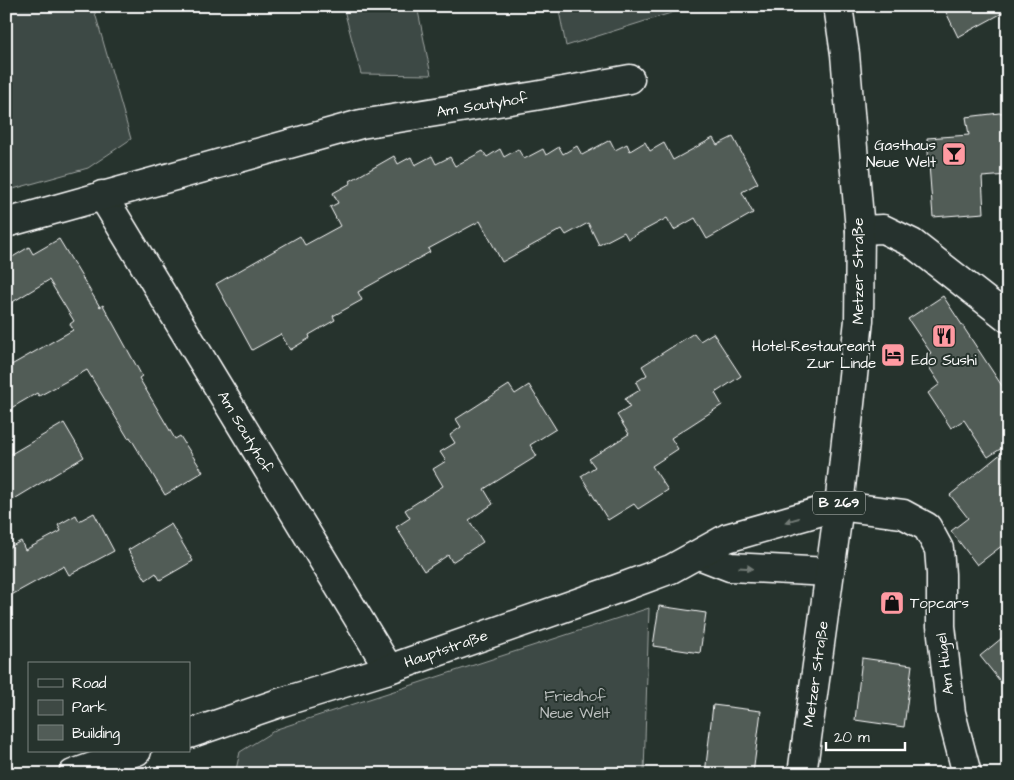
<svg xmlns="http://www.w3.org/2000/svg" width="1014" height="780" font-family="'Architects Daughter',sans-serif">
	<rect width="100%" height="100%" fill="#26332d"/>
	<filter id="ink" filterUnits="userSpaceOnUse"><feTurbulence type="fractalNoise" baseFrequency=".02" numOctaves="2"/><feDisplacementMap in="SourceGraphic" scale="10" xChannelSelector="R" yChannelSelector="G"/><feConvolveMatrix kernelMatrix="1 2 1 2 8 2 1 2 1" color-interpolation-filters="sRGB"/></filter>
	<g filter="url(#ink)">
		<!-- green -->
		<g fill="#3e4944" stroke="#9ea4a2">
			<polygon points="6,6 93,6 131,139 88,168 6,191"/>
			<polygon points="343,6 417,6 431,75 361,74"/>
			<polygon points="558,6 693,6 566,46"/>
			<polygon points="649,608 644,774 235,774 240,752 277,729"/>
		</g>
		<!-- building -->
		<g fill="#515c57" stroke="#fff">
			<polygon points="943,6 1008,6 1008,10 958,37"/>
			<polygon points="1008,112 1008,175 982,177 984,213 933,217 927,138 969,135 966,117"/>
			<polygon points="733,137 758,183 742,192 753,213 707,239 695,218 674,230 667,218 628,239 624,232 599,245 588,223 566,235 562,229 502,262 480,221 428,249 430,252 358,292 362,300 333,316 335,320 309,335 310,338 290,350 281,334 252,350 216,284 300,236 305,245 340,226 330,207 338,203 333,193 351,183 350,181 394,156 398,164 411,157 415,165 432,156 436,164 450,157 455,166 483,151 487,157 500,149 504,157 518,149 524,159 543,149 546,155 559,147 563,154 577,146 582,155 610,140 615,150 627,144 630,151 645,142 650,151 664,143 673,160 713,138 717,145"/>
			<polygon points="59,239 100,307 103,305 142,376 139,378 175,439 180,436 203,472 165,495 130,437 128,438 87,370 39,396 37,393 6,411 6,368 73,330 70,324 74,321 49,280 6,306 6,261 29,247 33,254"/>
			<polygon points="943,296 1008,395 1008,444 988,457 964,420 951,428 928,393 940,384 923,358 931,353 908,319"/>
			<polygon points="694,333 700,341 713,333 741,376 715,393 722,405 671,438 678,449 652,466 668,490 638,509 634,504 608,520 581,476 595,467 589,459 629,434 617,415 630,407 625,399 640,390 636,382 647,375 642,366"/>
			<polygon points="509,385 515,394 529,385 556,429 530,445 537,456 484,489 493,504 469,520 483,542 452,562 448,555 424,571 396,527 410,518 405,510 443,486 433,469 446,461 440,452 455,443 450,435 461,427 456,419"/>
			<polygon points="64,423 84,457 6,504 6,457"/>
			<polygon points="1008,448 1008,541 977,565 951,531 968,518 950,495"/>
			<polygon points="94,513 114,551 69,575 64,566 6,598 6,549 21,541 25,550 61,531 58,525 76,515 79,521"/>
			<polygon points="171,524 193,561 160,580 156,573 146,580 128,550"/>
			<polygon points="659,606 706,613 700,653 653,646"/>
			<polygon points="1008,633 1008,691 980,656"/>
			<polygon points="862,658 912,665 904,727 855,720"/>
			<polygon points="713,705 761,711 753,774 705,774"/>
		</g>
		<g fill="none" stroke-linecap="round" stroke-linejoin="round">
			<defs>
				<g id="minor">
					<polyline points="102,195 389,669"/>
					<polyline points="6,223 361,124 535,96 630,79"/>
					<polyline points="699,555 730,567 829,572"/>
					<polyline points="189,734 279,703 389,669 617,589 671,569 727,538 839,506 903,514 927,527 939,549 941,574 941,626 951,713 967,774"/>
					<polyline points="73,774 137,751"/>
				</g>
				<g id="major">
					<polyline points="860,230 883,229 912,243 1008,318"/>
					<polyline points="802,774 839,506 859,320 860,230 845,54 838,6"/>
				</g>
			</defs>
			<!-- minor casing -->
			<use href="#minor" stroke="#fff" stroke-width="31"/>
			<!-- major casing -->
			<use href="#major" stroke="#fff" stroke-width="31"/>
			<!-- minor -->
			<use href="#minor" stroke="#26332d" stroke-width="28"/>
			<!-- major -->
			<use href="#major" stroke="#26332d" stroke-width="28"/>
		</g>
		<!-- one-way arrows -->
		<defs><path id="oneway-solid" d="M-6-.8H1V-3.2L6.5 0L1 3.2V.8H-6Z" transform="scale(1.25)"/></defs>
		<g fill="#727a76">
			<use href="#oneway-solid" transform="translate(792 520) rotate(164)"/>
			<use href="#oneway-solid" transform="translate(746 568) rotate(3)"/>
		</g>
	</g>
	<!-- icons -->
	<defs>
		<symbol id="bar-square" viewBox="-11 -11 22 22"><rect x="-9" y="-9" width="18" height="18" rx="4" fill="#ff9aa2" stroke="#26332d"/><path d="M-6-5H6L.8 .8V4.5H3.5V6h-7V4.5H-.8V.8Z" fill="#111"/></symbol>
		<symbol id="restaurant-square" viewBox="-11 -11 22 22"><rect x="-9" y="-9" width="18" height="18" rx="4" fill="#ff9aa2" stroke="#26332d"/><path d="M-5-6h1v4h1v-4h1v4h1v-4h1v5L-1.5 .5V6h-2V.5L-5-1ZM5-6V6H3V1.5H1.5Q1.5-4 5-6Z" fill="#111"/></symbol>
		<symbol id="hotel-square" viewBox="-11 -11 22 22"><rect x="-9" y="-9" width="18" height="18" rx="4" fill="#ff9aa2" stroke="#26332d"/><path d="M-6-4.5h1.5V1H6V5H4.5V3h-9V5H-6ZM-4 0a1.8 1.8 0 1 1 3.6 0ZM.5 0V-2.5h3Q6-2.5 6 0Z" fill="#111"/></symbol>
		<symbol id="shop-square" viewBox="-11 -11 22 22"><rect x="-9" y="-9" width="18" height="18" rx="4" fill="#ff9aa2" stroke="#26332d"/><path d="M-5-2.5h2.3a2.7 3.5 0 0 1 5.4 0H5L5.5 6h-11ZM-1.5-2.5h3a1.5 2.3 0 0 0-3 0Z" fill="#111"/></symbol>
	</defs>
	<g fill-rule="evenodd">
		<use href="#bar-square" x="940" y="140" width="28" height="28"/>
		<use href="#restaurant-square" x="930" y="322" width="28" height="28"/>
		<use href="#hotel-square" x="879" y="341" width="28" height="28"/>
		<use href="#shop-square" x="878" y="589" width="28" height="28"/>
	</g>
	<g text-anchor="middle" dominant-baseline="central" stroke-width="4" stroke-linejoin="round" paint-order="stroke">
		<!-- shield labels -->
		<rect fill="#26332d" stroke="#bec2c0" stroke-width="1" x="813" y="491.5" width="52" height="23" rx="4"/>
		<g font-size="14" font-weight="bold" fill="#fff">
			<text x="839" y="503">B 269</text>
		</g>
		<!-- street labels -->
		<g font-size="15" fill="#fff" stroke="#26332d">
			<text transform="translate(482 105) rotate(-9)">Am Soutyhof</text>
			<text transform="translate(858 271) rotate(-90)">Metzer Straße</text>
			<text transform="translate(245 432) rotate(59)">Am Soutyhof</text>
			<text transform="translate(446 649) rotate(-19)">Hauptstraße</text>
			<text transform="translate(945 664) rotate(-97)">Am Hügel</text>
			<text transform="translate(816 674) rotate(-82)">Metzer Straße</text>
		</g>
		<!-- poi labels -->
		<g font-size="15" fill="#fff" stroke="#26332d" text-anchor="end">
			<text x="936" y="145">Gasthaus<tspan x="936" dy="17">Neue Welt</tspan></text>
			<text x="876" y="346">Hotel-Restaureant<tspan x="876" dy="17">Zur Linde</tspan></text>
			<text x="944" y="360" text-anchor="middle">Edo Sushi</text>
			<text x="910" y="603" text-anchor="start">Topcars</text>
		</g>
		<!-- park labels -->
		<g font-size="15" fill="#bbbfbe" stroke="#26332d">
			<text x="575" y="696">Friedhof<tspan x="575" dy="17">Neue Welt</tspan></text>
		</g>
	</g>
	<!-- margin -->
	<rect width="1014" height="780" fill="none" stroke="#26332d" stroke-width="25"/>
	<rect x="12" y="12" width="989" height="755" fill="none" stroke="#fff" stroke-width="2" filter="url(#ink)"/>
	<!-- legend -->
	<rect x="28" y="662" width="162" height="90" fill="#26332d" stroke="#7d8581"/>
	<rect x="38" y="679" width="25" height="8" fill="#26332d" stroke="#7d8581"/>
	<text x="72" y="688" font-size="15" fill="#ffffff">Road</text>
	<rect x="38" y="700" width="25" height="15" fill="#3e4944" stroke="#7d8581"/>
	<text x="72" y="712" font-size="15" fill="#ffffff">Park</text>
	<rect x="38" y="725" width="25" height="15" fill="#515c57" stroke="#7d8581"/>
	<text x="72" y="738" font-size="15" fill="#ffffff">Building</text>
	<!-- scale -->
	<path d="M826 742v8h79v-8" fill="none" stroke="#ffffff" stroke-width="2.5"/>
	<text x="834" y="742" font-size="15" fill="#ffffff" stroke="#26332d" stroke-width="4" paint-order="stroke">20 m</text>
</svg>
